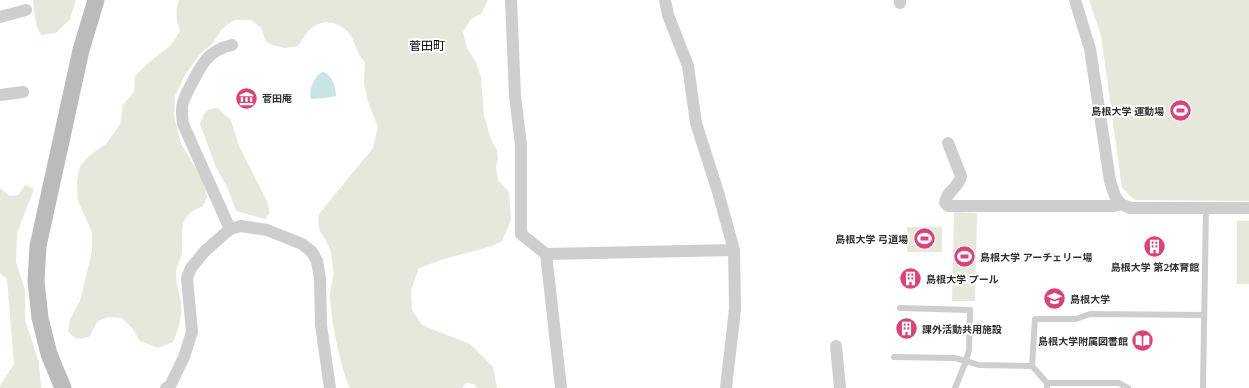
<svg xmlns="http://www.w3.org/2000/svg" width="1249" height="388" font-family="Mulish,'Noto Sans JP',sans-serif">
	<rect width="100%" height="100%" fill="#fff"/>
	<!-- green -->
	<g fill="#e5e8db">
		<polygon points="33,0 76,0 70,19 56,33 41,35 36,24"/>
		<path d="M179 0H488L481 14 471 19 463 32 467 48 476 62 481 77 484 116 492 142 497 150 498 159 496 167 498 180 509 192 511 220 502 241 492 246 444 259 419 268 411 290 412 310 422 325 470 344 493 367 497 388H477L474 384 466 383 462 388H350C340 367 331 320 330 296 330 287 335 277 333 268 332 262 332 253 329 247 323 232 316 233 319 214L373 148 378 127 368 102 364 83 365 62C357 54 357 48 352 38 345 24 326 17 313 27 307 31 302 40 298 46L285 48 272 45 265 40 261 28 251 20H234L221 30 213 43 200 54 185 75 175 96 174 116 181 144 202 178 207 197 203 206C177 217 183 228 182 252 182 259 176 265 176 272 175 286 181 294 181 306 182 319 178 330 173 342L158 348 139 340 133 329 122 318 109 317 98 321 89 337 77 339 68 332 70 319 80 301 92 251V232L78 201 77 181 80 166 89 156 107 143 120 124 123 105 134 92 135 76 147 64 172 44 180 31C176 20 175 10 179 0Z"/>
		<polygon points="1089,0 1249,0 1249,201 1135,200 1122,188 1101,35"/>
		<polygon points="218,108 231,120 239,146 267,201 270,213 265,219 236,211 228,189 216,167 200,124 204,114 209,109"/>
		<polygon points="25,185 34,189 17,233 16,262 25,290 25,320 39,363 41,388 0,388 0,386 14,364 7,279 0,273 0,188 10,196 18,195"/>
		<polygon points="954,212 977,213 975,301 952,301"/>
		<rect x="1237" y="221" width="12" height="63"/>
		<rect x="907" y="227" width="35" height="25"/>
	</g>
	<!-- water -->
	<path fill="#c9e4e7" d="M323 72C332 75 336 87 336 96L326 98 311 99C308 91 314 75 323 72Z"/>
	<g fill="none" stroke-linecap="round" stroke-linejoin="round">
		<!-- lane -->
		<g stroke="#cecece" stroke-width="6">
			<polyline points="894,357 955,358 966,361 969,350 970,310 900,308"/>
			<polyline points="1047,383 1119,383 1128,388"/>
			<polyline points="955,388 966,361 979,365 1032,366"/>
			<polyline points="1047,388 1047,383 1032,366 1035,319 1076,319 1090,314 1204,315"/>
			<polyline points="1203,388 1206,208"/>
		</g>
		<!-- street -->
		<g stroke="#cecece" stroke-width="12">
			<polyline points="511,0 515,96 521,145 521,234 546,254 734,250"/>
			<polyline points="665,0 668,15 688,66 696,123 718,192 734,250 735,309 726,388"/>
			<polyline points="1075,0 1090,49 1110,181 1115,196 1121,204 1130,208 1249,208"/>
			<polyline points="900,3 900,0"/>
			<polyline points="0,17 26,10"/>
			<polyline points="0,95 23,92"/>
			<path d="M948 143 961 176C959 188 946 191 945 203L948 206H1114L1121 204"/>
			<path d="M230 229 183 124C182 117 181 109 183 102 185 96 188 91 191 85 201 65 208 50 232 45"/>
			<polyline points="546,254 561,388"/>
			<polyline points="836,346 840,388"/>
			<polyline points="166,388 170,386 184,357 192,332 187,278 191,268 205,251 230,229 241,226 267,230 302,244 312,252 317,261 320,279 321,325 330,388"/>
		</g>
		<!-- secondary -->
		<polyline stroke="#bbb" stroke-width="17" points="63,388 49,354 40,318 36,281 38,246 81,50 96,0"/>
	</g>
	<!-- icons -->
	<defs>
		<symbol id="museum-disc" viewBox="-11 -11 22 22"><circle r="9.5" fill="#d84478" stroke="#fff"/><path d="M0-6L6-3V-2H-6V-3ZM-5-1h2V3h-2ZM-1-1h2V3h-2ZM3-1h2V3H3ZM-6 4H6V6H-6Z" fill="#fff"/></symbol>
		<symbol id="stadium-disc" viewBox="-11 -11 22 22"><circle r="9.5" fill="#d84478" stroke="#fff"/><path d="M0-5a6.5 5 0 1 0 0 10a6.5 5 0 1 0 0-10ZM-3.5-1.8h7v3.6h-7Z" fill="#fff"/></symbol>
		<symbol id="building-disc" viewBox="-11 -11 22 22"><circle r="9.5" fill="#d84478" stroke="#fff"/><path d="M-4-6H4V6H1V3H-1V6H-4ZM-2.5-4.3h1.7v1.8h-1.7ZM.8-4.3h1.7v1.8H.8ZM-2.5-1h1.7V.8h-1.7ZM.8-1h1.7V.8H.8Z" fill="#fff"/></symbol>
		<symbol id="university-disc" viewBox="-11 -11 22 22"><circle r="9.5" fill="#d84478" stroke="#fff"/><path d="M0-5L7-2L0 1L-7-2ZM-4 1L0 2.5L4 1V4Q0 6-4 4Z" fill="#fff"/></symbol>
		<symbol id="library-disc" viewBox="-11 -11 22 22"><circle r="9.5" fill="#d84478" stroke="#fff"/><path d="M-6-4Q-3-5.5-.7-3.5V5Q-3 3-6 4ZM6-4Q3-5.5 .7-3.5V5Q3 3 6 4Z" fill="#fff"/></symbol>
	</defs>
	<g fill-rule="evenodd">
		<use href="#museum-disc" x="234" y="86" width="25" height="25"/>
		<use href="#stadium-disc" x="1168" y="98" width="25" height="25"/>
		<use href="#stadium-disc" x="912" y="226" width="25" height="25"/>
		<use href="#building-disc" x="1142" y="234" width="25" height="25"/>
		<use href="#stadium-disc" x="952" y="244" width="25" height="25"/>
		<use href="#building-disc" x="898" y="266" width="25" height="25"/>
		<use href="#university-disc" x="1042" y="286" width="25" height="25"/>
		<use href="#building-disc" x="894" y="316" width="25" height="25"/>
		<use href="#library-disc" x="1130" y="328" width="25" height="25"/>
	</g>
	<g text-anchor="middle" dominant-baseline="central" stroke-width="4" stroke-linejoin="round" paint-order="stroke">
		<!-- poi labels -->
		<g font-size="10" font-weight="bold" fill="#313131" stroke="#fff" text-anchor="start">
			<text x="262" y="98">菅田庵</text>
			<text x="1164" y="111" text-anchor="end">島根大学 運動場</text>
			<text x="908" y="239" text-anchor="end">島根大学 弓道場</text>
			<text x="980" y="257">島根大学 アーチェリー場</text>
			<text x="1155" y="267" text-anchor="middle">島根大学 第2体育館</text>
			<text x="926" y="279">島根大学 プール</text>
			<text x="1070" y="299">島根大学</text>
			<text x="922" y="329">課外活動共用施設</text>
			<text x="1128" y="341" text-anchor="end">島根大学附属図書館</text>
		</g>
		<!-- quarter labels -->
		<g font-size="12" fill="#000" stroke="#fff">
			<text x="427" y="45">菅田町</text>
		</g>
	</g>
</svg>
